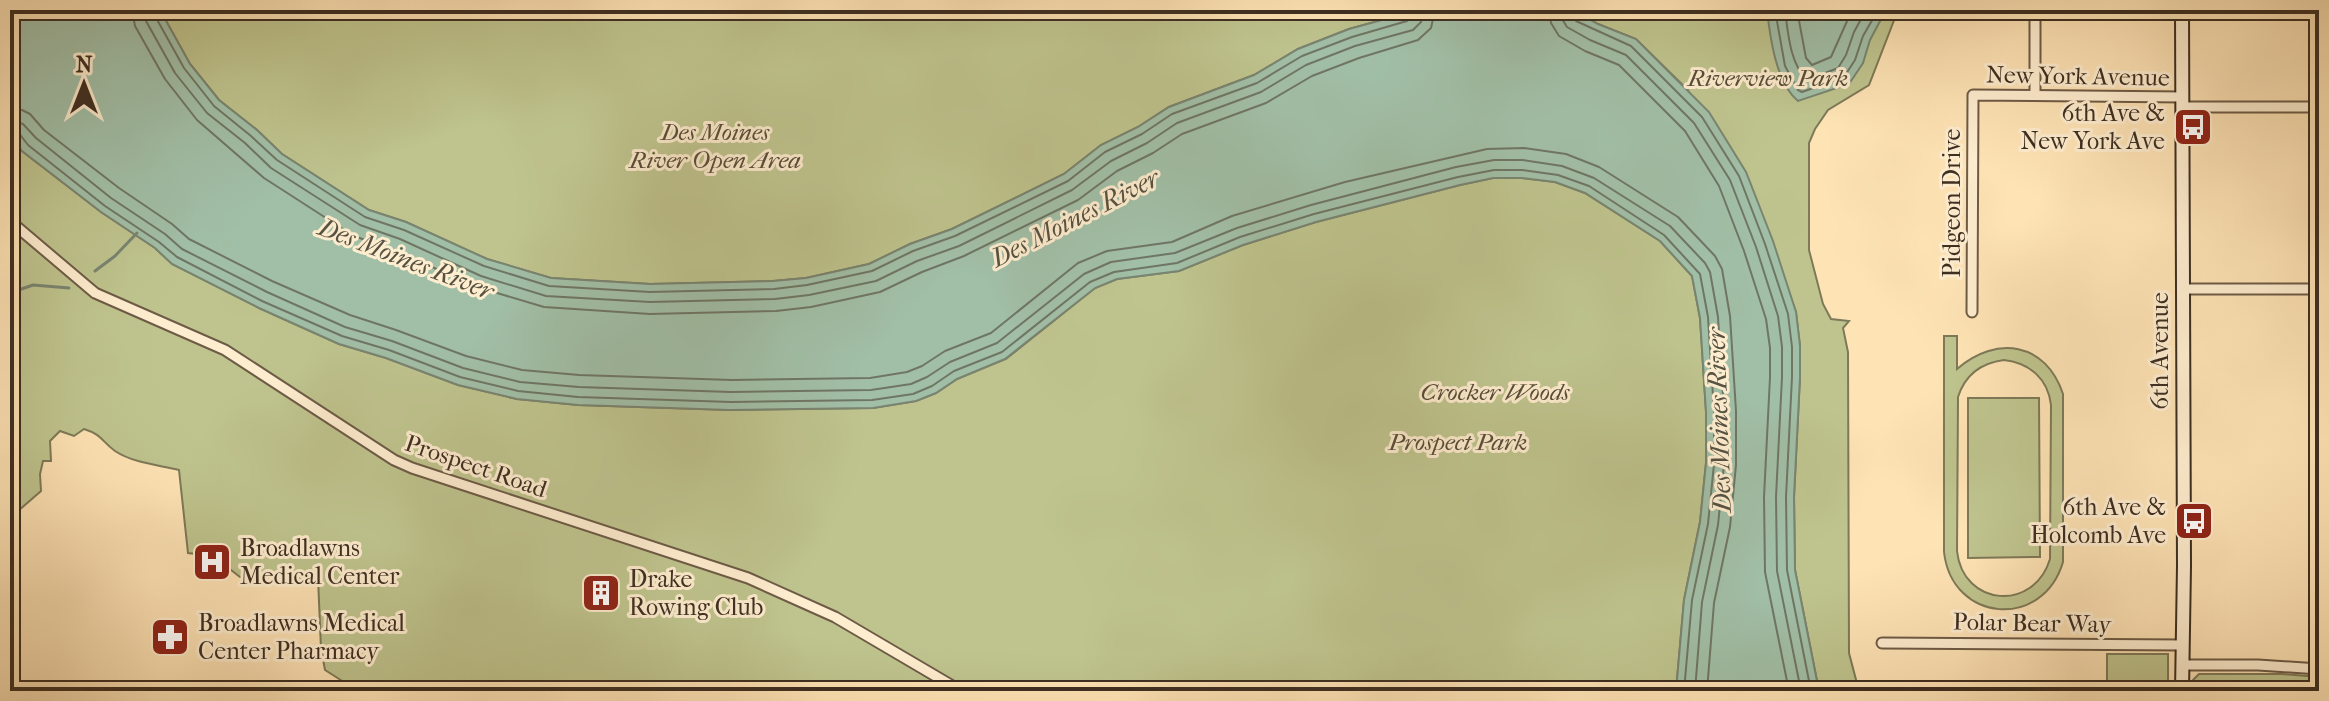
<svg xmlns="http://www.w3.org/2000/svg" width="2329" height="701" font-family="'IM FELL French Canon',serif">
	<rect width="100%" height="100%" fill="#fee3b5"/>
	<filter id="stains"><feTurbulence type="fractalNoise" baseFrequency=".0025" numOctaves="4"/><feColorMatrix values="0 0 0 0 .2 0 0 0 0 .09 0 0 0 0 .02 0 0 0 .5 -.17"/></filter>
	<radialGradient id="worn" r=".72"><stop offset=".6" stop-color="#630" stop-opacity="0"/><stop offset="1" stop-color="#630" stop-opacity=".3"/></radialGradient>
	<!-- green -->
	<g fill="#bfc48e" stroke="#7e7958" stroke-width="2" fill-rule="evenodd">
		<polygon points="160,10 1420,10 1349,29 1298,49 1254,75 1169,107 1138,127 1101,145 1064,174 952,229 910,244 869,264 806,278 773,281 650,284 551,278 487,259 406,222 369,210 282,154 257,130 219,100 190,64"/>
		<polygon points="1573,10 1898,10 1869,85 1828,110 1815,129 1809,143 1809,250 1823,304 1831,319 1849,321 1843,328 1848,352 1849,653 1859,691 1819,691 1795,570 1794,497 1800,377 1800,346 1796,312 1784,279 1688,90 1636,39 1598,24"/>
		<path d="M10 134 22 151 101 212 155 248 172 264 259 308 339 344 386 358 458 385 517 399 578 405 730 410 873 408 916 401 936 393 957 379 1006 359 1095 288 1117 279 1179 271 1243 245 1316 222 1460 185 1493 178H1522L1555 182 1585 193 1660 241 1692 276 1700 318 1706 412V463L1700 522 1684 600 1676 691H358L325 670 321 649 318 578 240 577 213 556 188 553 179 470C159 465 133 463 115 451 101 441 103 435 84 429L74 436 60 431 50 441 51 461H43L40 474 41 491 10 518Z"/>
		<path d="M1944 336H1957V369C1996 335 2046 342 2063 394V562C2043 630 1952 623 1944 552ZM2004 360C2030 363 2048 379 2051 405L2050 559C2034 612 1963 607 1957 551L1958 397C1965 375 1981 363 2004 360Z"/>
		<polygon points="1968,398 2039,398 2040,557 1968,558"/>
		<rect x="2107" y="654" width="61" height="37"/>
		<polygon points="2199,674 2282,674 2319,677 2319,691 2192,691 2193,680"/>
	</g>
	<!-- water -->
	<g fill="#a1bfa7" stroke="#798571" stroke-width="2">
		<polygon points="10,10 160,10 190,64 219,100 257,130 282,154 369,210 406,222 487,259 551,278 650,284 773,281 806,278 869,264 910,244 952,229 1064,174 1101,145 1138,127 1169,107 1254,75 1298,49 1349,29 1389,18 1420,10 1573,10 1598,24 1636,39 1709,112 1746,172 1773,241 1796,312 1800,346 1800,377 1794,497 1795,570 1819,691 1676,691 1684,600 1700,522 1706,463 1706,412 1700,318 1692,276 1660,241 1585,193 1555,182 1522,178 1493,178 1460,185 1316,222 1243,245 1179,271 1117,279 1095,288 1005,359 957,379 936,393 916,401 873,408 730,410 578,405 517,399 458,385 386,358 339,344 259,308 172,264 155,248 101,212 22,151 10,134"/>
		<path d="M1767 10H1886L1870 40 1863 63 1849 84 1798 101C1776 83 1770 37 1767 10Z"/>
	</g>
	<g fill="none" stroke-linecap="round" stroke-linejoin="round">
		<!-- shore -->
		<g stroke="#6f7664" stroke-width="2">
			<polyline points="132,10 135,26 165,79 197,120 264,178 354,236 396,251 477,287 544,307 650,314 776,311 811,307 880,292 922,272 964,256 1078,200 1117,171 1153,153 1182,134 1266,103 1312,76 1359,58 1418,40 1431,28 1435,10"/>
			<polyline points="144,10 146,21 175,73 207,113 245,143 271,168 360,225 400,239 481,276 546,296 650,302 775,299 809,295 876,281 917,261 959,246 1072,190 1111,161 1147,143 1177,123 1261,92 1306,65 1355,46 1413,30 1421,22 1423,10"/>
			<polyline points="154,10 155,16 184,68 214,106 251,136 277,160 365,217 404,230 484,266 549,286 650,292 774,289 807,285 872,271 913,251 955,236 1068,181 1105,152 1142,134 1172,114 1257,83 1302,56 1352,37 1407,21 1412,17 1413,10"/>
			<polyline points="1549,10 1551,23 1559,36 1585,51 1619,65 1685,131 1719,186 1744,251 1766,319 1770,348 1770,377 1764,497 1765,572 1789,691"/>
			<polyline points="1561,10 1562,19 1567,27 1590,40 1626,55 1694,123 1730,180 1756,247 1778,316 1782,347 1782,377 1776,497 1777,571 1801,691"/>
			<polyline points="1571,10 1572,16 1576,21 1631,46 1702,117 1739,176 1765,244 1788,314 1792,347 1792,377 1786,497 1787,570 1811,691"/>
			<polyline points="1775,10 1785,66 1798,90 1802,92 1844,77 1855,60 1863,36 1878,10"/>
			<path d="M1785 10C1788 33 1790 64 1807 80L1838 68 1846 55 1854 32 1866 10"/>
			<polyline points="1797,10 1806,58 1812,65 1831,57 1852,10"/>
			<polyline points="10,108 22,110 30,114 44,130 119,188 172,224 189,239 272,281 350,315 396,330 466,356 522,370 579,375 732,380 870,378 907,372 922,366 945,351 991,333 1078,263 1107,251 1172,242 1232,216 1345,182 1487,149 1524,148 1566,154 1599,167 1678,217 1715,256 1722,269 1730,316 1736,411 1736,465 1730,527 1714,603 1707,691"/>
			<polyline points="10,120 23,124 36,138 111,198 165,234 182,249 267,292 345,327 392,341 463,368 520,382 579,387 731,392 871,390 911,384 927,377 950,362 997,343 1084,274 1111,262 1175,253 1237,228 1311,205 1456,167 1494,160 1523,160 1562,166 1594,178 1670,226 1705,263 1710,272 1718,317 1724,412 1724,464 1718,525 1702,602 1695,691"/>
			<polyline points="10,130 18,132 28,145 105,206 159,242 177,257 262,301 342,336 389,350 460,377 518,391 578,397 731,402 872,400 913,394 932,386 954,371 1002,352 1090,282 1114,272 1177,263 1240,237 1314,214 1458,177 1494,170 1522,170 1558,175 1589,186 1664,235 1700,274 1708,317 1714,412 1714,464 1708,524 1692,600 1684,691"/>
		</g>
		<!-- stream -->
		<g stroke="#798571" stroke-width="3">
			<polyline points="95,271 115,256 137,233"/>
			<polyline points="10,293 33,285 69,288"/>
		</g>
		<defs>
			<g id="minor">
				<polyline points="2035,95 2035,10"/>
				<polyline points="2183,107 2319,107"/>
				<polyline points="10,221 95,293 225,350 394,460 412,468 748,578 835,617 961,691"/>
				<polyline points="2182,289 2319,289"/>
				<polyline points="1972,312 1973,95 2183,97"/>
				<polyline points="1882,643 2182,645"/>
				<polyline points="2182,665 2258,665 2319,669"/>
			</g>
			<polyline id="secondary" points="2182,691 2184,566 2182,10"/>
		</defs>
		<!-- minor casing -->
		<use href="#minor" stroke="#6d5b46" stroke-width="13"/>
		<!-- secondary casing -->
		<use href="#secondary" stroke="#3d2e21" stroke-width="16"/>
		<!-- minor -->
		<use href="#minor" stroke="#feedcf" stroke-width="9"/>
		<!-- secondary -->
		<use href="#secondary" stroke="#feedcf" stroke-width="12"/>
	</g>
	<!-- icons -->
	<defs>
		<symbol id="bus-square" viewBox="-11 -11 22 22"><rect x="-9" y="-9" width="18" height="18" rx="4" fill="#8f2418" stroke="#feedcf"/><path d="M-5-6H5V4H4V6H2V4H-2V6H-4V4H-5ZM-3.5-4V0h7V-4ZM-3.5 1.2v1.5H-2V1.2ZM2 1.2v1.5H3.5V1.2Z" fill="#fff"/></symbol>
		<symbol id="hospital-square" viewBox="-11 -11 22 22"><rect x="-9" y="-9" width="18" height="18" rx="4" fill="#8f2418" stroke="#feedcf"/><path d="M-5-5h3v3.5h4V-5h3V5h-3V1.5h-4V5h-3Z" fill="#fff"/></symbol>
		<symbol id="building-square" viewBox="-11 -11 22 22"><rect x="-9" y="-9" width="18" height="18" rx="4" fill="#8f2418" stroke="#feedcf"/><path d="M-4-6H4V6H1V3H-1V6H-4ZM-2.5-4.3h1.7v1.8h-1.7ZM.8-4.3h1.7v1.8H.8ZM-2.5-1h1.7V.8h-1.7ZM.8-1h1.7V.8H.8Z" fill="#fff"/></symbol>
		<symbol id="pharmacy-square" viewBox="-11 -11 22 22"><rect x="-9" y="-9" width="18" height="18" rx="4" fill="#8f2418" stroke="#feedcf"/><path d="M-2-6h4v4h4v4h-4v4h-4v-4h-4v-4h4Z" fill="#fff"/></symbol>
	</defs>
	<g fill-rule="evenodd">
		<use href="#bus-square" x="2171" y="105" width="44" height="44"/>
		<use href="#bus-square" x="2172" y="499" width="44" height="44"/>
		<use href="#hospital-square" x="190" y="540" width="44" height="44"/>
		<use href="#building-square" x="579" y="571" width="44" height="44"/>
		<use href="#pharmacy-square" x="148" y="615" width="44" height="44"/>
	</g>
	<g text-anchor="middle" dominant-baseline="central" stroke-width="6" stroke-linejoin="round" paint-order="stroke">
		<!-- street labels -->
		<g font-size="24" fill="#3d2e21" stroke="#feedcf">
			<text transform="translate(2078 76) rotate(1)">New York Avenue</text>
			<text transform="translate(1952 203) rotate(-90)">Pidgeon Drive</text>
			<text transform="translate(2160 351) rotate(-90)">6th Avenue</text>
			<text transform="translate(476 466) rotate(19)">Prospect Road</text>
			<text transform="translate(2032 623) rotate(1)">Polar Bear Way</text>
		</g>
		<!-- park labels -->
		<g font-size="24" font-style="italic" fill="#574c37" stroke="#feedcf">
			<text x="1768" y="78">Riverview Park</text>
			<text x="715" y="132">Des Moines<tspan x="715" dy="28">River Open Area</tspan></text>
			<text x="1495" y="392">Crocker Woods</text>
			<text x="1458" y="442">Prospect Park</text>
		</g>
		<!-- poi labels -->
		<g font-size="24" fill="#3d2e21" stroke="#feedcf" text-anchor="start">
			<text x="2165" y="113" text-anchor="end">6th Ave &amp;<tspan x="2165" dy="28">New York Ave</tspan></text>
			<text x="2166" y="507" text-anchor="end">6th Ave &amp;<tspan x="2166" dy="28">Holcomb Ave</tspan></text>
			<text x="240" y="548">Broadlawns<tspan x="240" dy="28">Medical Center</tspan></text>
			<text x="629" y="579">Drake<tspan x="629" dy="28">Rowing Club</tspan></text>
			<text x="198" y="623">Broadlawns Medical<tspan x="198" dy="28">Center Pharmacy</tspan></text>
		</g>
		<!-- water labels -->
		<g font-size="26" font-style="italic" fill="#565242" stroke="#feedcf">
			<text transform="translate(1075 218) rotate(-27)">Des Moines River</text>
			<text transform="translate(406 259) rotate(21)">Des Moines River</text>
			<text transform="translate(1719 420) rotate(-92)">Des Moines River</text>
		</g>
	</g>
	<!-- margin -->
	<rect width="2329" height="701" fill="none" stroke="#fee3b5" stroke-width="40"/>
	<rect x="12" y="12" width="2305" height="677" fill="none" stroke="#3d2e21" stroke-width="4"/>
	<rect x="20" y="20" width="2289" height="661" fill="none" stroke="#3d2e21" stroke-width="2"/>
	<!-- north arrow -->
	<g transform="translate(84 84)" stroke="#feedcf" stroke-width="6" paint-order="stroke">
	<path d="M0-6L14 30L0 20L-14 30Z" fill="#3d2e21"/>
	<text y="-12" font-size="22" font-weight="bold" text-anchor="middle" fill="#3d2e21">N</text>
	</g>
	<rect width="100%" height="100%" filter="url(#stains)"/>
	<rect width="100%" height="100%" fill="url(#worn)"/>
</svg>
